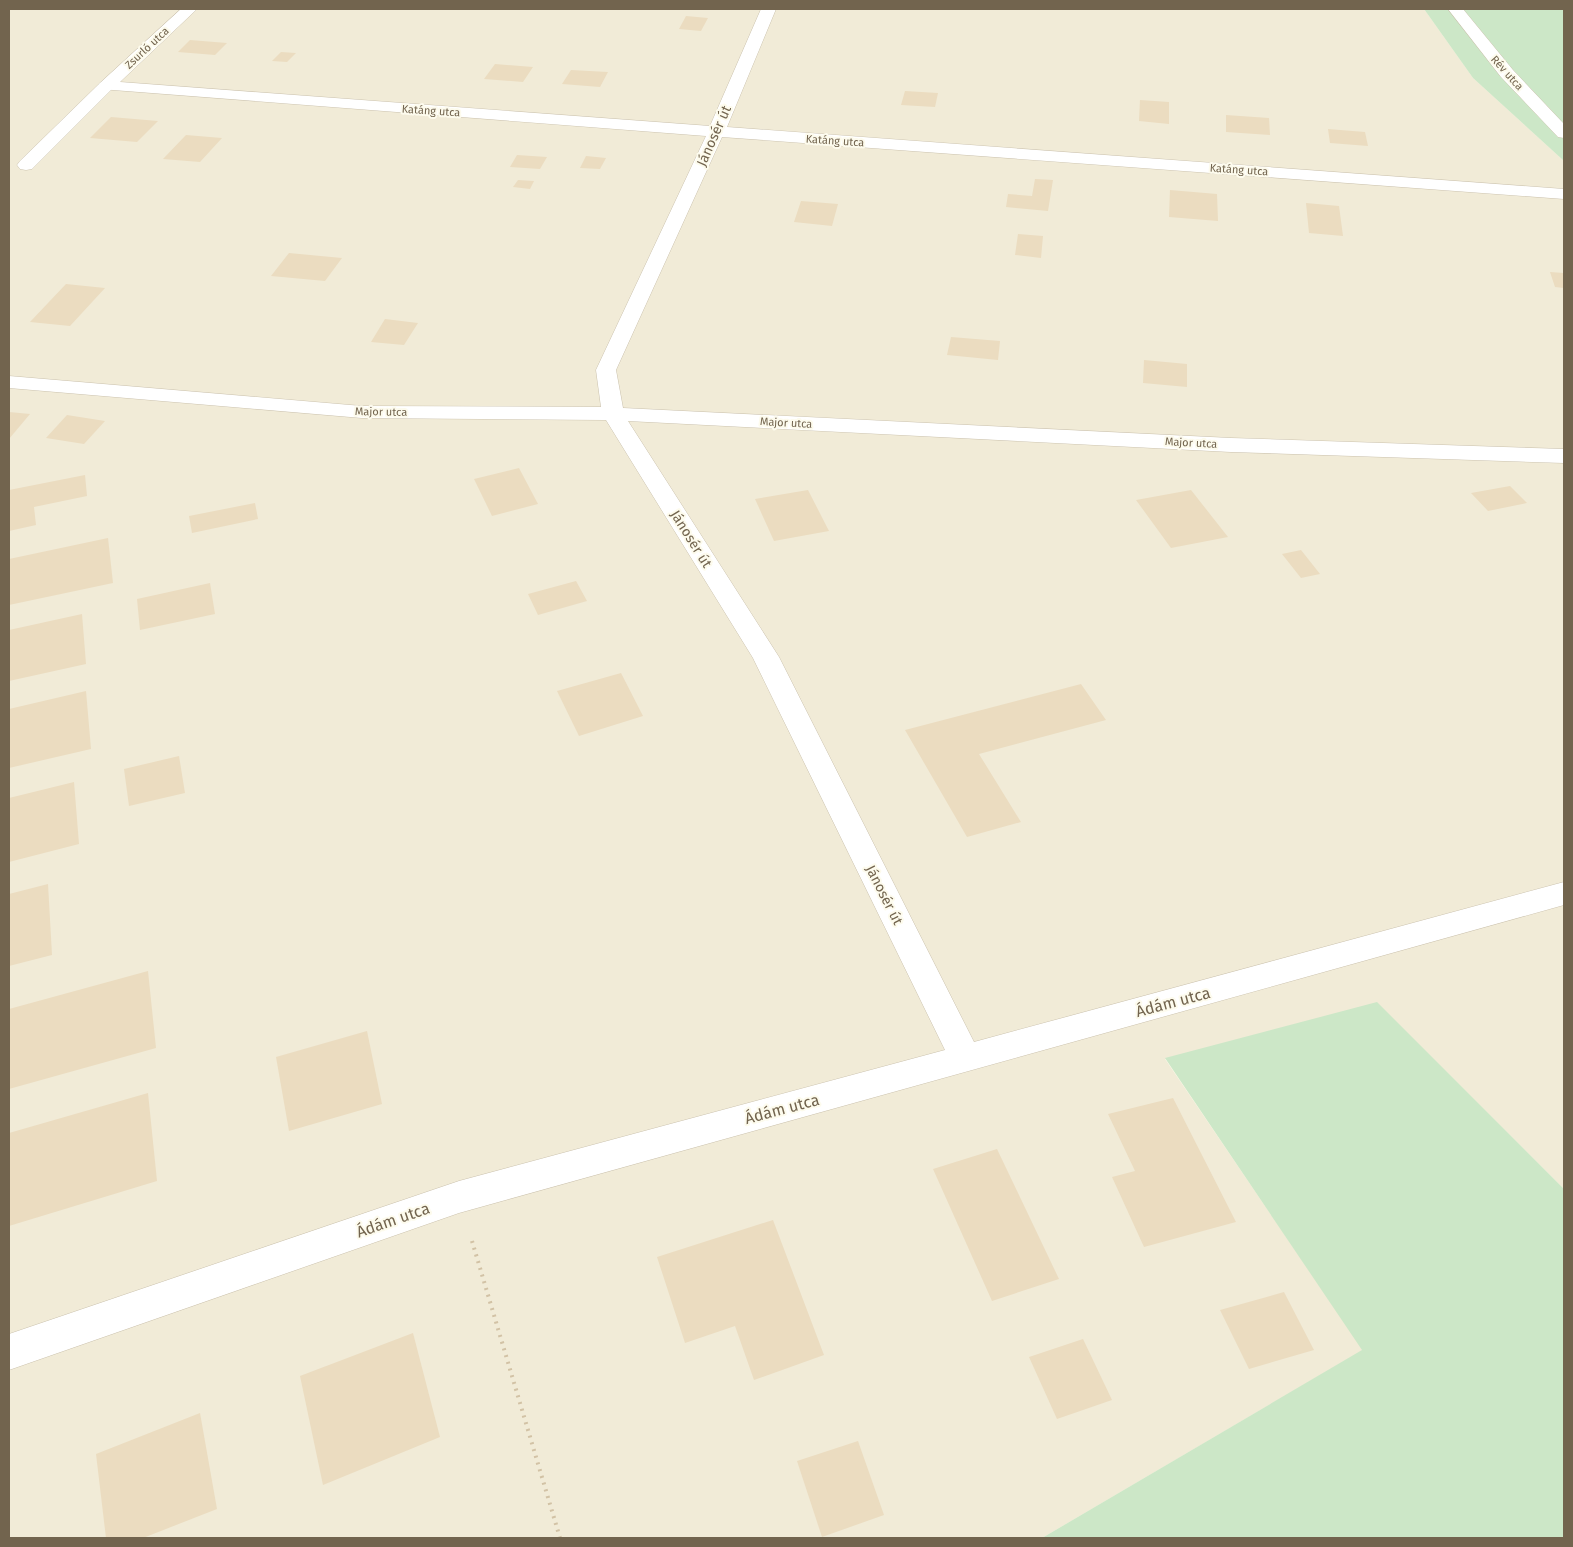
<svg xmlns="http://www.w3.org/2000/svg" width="1573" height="1547" font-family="'Fira Sans',sans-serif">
	<rect width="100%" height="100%" fill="#faf8e8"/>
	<!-- residential -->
	<polygon fill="#f1ebd7" points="9,9 1424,9 1473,78 1564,161 1564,1189 1377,1003 1165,1059 1363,1350 1042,1538 9,1538"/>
	<!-- green -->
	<g fill="#cce7c7">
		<polygon points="1424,9 1564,9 1564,161 1473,78"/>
		<polygon points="1377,1002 1564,1189 1564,1538 1042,1538 1362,1350 1165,1058"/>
	</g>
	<!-- building -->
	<g fill="#ebdcc0">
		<polygon points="686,16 708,18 701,31 679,29"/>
		<polygon points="190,40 227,43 215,55 178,52"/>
		<polygon points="281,52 296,53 287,62 272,61"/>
		<polygon points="495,64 533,67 523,82 484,79"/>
		<polygon points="571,70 608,72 600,87 562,84"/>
		<polygon points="905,91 938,93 935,107 901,105"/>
		<polygon points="1140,100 1169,102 1169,124 1139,121"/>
		<polygon points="1226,115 1269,118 1270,135 1226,132"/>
		<polygon points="111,117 158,121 137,142 90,138"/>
		<polygon points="1328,129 1365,132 1368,146 1330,143"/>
		<polygon points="186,135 222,138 200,162 163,159"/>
		<polygon points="517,155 547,157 540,169 510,167"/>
		<polygon points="586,156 606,158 600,169 580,168"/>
		<polygon points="1035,179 1053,180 1048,211 1006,207 1008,194 1032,196"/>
		<polygon points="518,180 534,181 530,189 513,187"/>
		<polygon points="1170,190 1217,194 1218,221 1169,217"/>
		<polygon points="801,201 838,204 832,226 794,222"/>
		<polygon points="1306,203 1339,206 1343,236 1309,233"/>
		<polygon points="1018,234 1043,236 1041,258 1015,255"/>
		<polygon points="289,253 342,258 325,281 271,276"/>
		<polygon points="1550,272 1564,273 1564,288 1555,287"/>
		<polygon points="66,284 105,288 70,326 30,322"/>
		<polygon points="385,319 418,323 404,345 371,342"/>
		<polygon points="951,337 1000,341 998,360 947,355"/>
		<polygon points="1144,360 1187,364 1187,387 1143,383"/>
		<polygon points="9,412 30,414 9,439"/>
		<polygon points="67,415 105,421 84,444 46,438"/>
		<polygon points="519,468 538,504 492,516 474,479"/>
		<polygon points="85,475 87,496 34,507 36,525 9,531 9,490"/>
		<polygon points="1510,486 1527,503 1488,511 1471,493"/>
		<polygon points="808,490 829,531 774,541 755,499"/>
		<polygon points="1191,490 1228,537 1171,548 1136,500"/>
		<polygon points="255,503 258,519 192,533 189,516"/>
		<polygon points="108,538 113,583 9,605 9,559"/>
		<polygon points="1301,550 1320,574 1301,578 1282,554"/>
		<polygon points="576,581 587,601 538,615 528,594"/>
		<polygon points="210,583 215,614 140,630 137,599"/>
		<polygon points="82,614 86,664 9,681 9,630"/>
		<polygon points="621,673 643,716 579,736 557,691"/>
		<polygon points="1081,684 1106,720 979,754 1021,822 967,837 905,730"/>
		<polygon points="86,691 91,749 9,768 9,709"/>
		<polygon points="179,756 185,793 129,806 124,769"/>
		<polygon points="74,782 79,844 9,862 9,798"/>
		<polygon points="48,884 52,955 9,966 9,894"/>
		<polygon points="148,971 156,1048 9,1089 9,1009"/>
		<polygon points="367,1031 382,1104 289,1131 276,1057"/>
		<polygon points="148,1093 157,1181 9,1226 9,1133"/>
		<polygon points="1173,1098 1236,1222 1144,1247 1112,1177 1135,1171 1108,1114"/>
		<polygon points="997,1149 1059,1279 992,1301 933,1169"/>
		<polygon points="773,1220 824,1355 754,1380 735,1326 685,1343 657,1257"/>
		<polygon points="1284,1292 1314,1350 1249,1369 1220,1310"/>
		<polygon points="413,1333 440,1437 323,1485 300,1376"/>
		<polygon points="1083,1339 1112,1400 1057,1419 1029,1357"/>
		<polygon points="200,1413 217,1509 143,1538 106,1538 96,1454"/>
		<polygon points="858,1441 884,1515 822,1537 797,1461"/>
	</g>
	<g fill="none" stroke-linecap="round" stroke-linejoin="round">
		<defs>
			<polygon id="lane" points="106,81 112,83 114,86 112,89 32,169 26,170 20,169 17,165 20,161 100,83"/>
			<g id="street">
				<polygon points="181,9 197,9 120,82 710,126 761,9 776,9 727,127 1564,189 1564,199 722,137 616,370 623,408 1231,438 1564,449 1564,463 1231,452 628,421 779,657 974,1042 1564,882 1564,905 459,1213 9,1370 9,1334 459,1181 945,1050 753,658 606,420 362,418 9,388 9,376 362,406 601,407 596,370 706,136 100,89 98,86 100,83"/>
				<polygon points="1448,9 1463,9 1513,70 1564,124 1564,138 1558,137 1501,77"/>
			</g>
		</defs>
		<!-- lane casing -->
		<use href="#lane" stroke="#cbc2ae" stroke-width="1"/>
		<!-- street casing -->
		<use href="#street" stroke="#cbc2ae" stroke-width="1"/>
		<!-- path -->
		<polyline stroke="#d2c2a5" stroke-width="4" stroke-dasharray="2 5" stroke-linecap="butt" points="472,1241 560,1538"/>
		<!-- lane -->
		<use href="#lane" fill="#fff" fill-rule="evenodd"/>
		<!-- street -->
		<use href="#street" fill="#fff" fill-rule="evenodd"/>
	</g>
	<g text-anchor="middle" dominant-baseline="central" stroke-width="4" stroke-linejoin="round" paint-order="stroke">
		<!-- far-street labels -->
		<g font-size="11" fill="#72644e" stroke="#fdfbed">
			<text transform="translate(147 48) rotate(-43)">Zsurló utca</text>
			<text transform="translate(1507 73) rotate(48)">Rév utca</text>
			<text transform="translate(431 111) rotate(4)">Katáng utca</text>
			<text transform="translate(835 141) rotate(4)">Katáng utca</text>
			<text transform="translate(1239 170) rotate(4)">Katáng utca</text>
			<text transform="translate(381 412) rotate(1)">Major utca</text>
			<text transform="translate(786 423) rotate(3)">Major utca</text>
			<text transform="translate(1191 443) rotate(3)">Major utca</text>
		</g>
		<!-- street labels -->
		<g font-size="14" fill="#72644e" stroke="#fdfbed">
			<text transform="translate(714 136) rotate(-66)">Jánosér út</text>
			<text transform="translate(691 539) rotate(58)">Jánosér út</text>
			<text transform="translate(884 895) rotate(63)">Jánosér út</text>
		</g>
		<!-- near-street labels -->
		<g font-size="16" fill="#72644e" stroke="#fdfbed">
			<text transform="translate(1173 1002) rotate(-15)">Ádám utca</text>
			<text transform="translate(782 1109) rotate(-15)">Ádám utca</text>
			<text transform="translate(393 1220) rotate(-19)">Ádám utca</text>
		</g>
	</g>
	<!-- border -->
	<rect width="1573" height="1547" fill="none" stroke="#72644e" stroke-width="20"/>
</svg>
